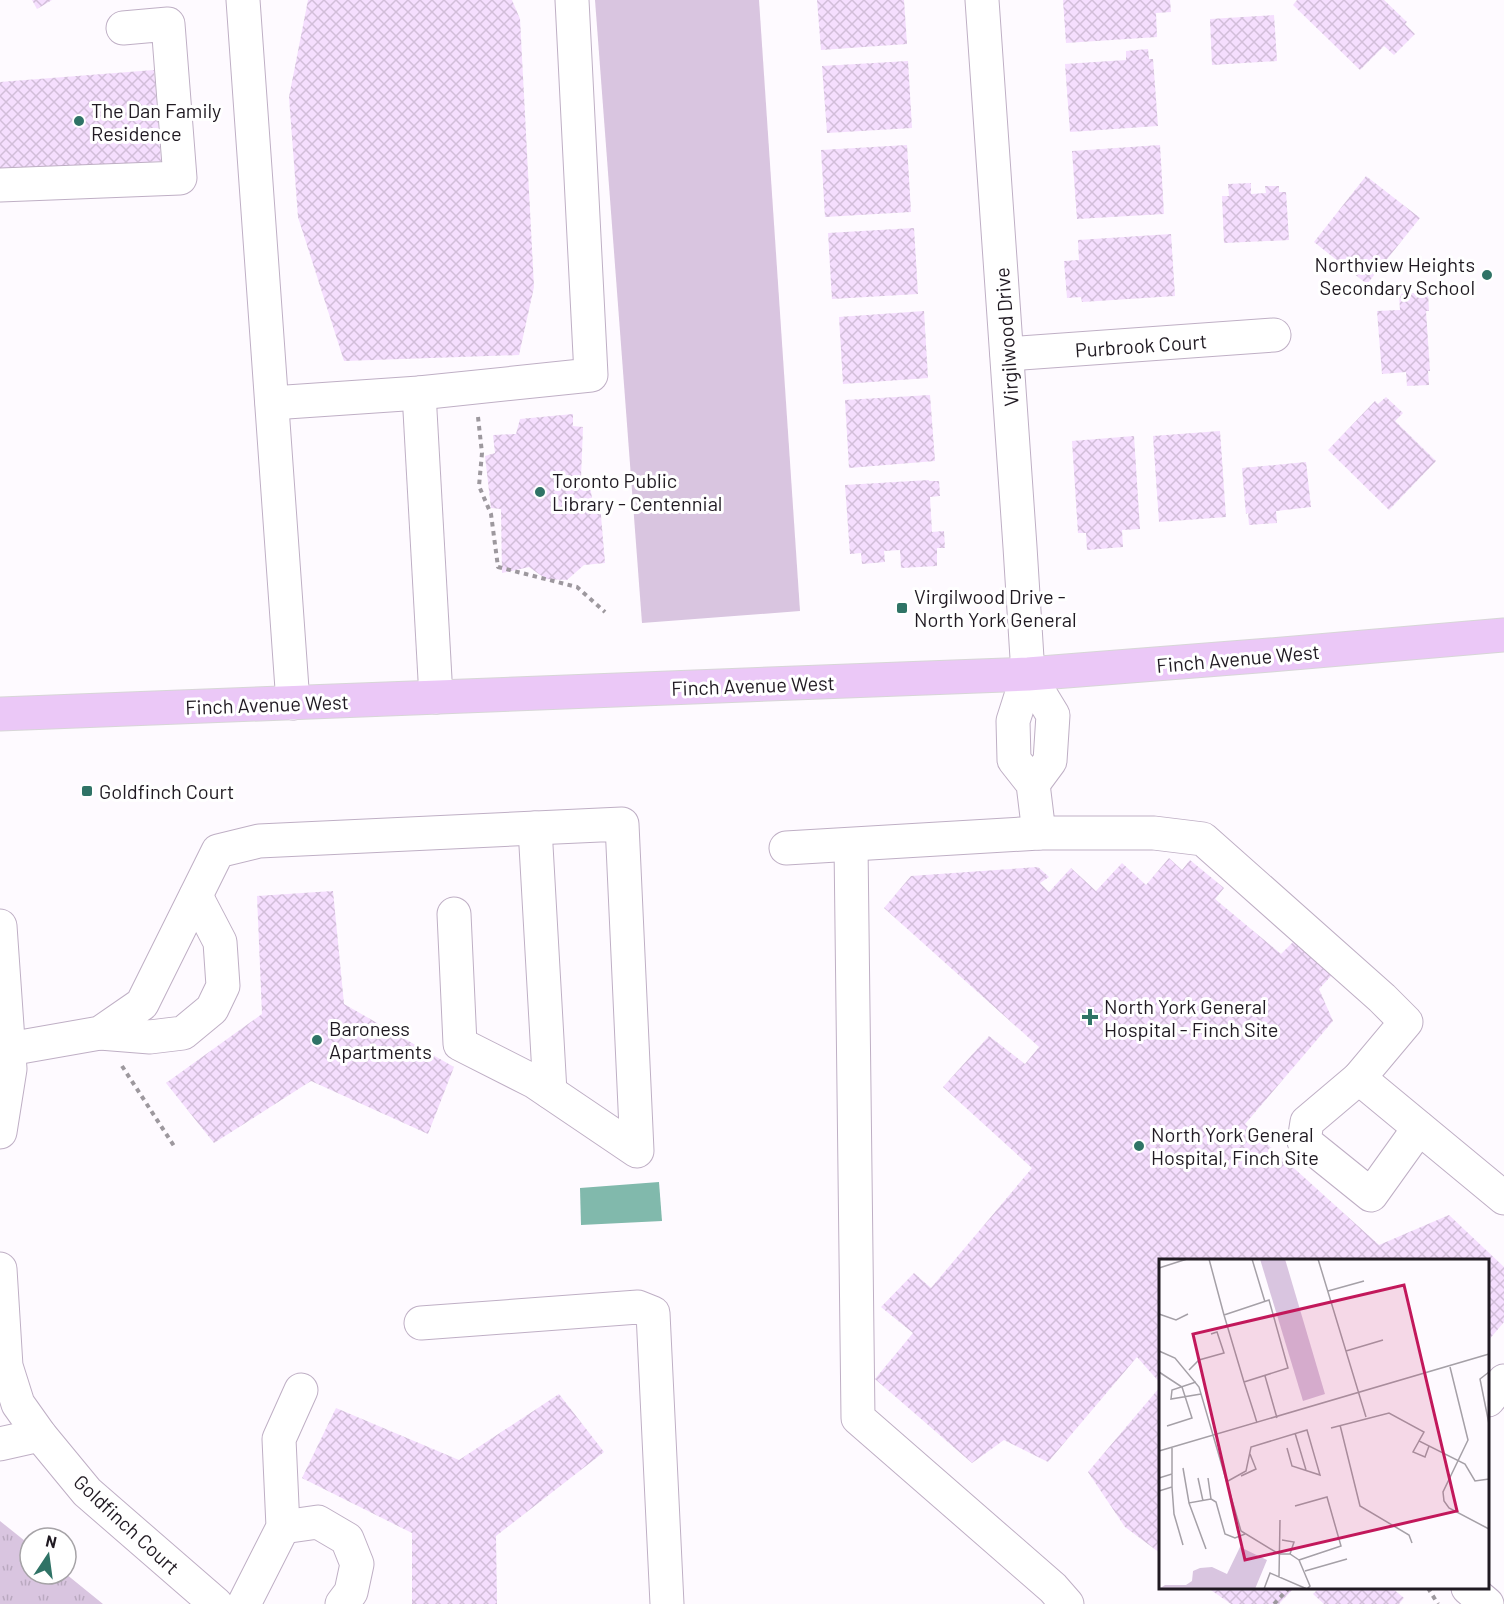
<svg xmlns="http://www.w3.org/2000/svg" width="1504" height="1604" font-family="Barlow,sans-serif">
	<defs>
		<pattern id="park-tufts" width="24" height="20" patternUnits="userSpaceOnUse" patternTransform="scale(1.5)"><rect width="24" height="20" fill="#d9c5e0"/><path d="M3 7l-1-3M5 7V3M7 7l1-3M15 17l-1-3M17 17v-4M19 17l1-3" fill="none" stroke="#baa9c0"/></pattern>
		<pattern id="building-cross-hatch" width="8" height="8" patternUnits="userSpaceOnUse" patternTransform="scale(1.5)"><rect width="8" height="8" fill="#f5defe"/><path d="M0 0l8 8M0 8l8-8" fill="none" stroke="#d2bed9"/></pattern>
	</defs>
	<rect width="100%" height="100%" fill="#fefaff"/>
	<!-- grass -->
	<polygon fill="#d9c5e0" points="595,0 759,0 800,611 642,623"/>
	<!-- park -->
	<polygon fill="url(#park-tufts)" points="0,1521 30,1545 30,1574 66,1574 103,1604 0,1604"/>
	<!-- water -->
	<polygon fill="#81b9ac" points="659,1182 662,1221 581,1225 580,1188"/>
	<!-- building -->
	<g fill="url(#building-cross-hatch)">
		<polygon points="32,0 52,0 37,9"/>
		<polygon points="308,0 512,0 520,19 534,287 519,355 344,361 298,217 289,97"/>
		<polygon points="817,0 904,0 907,44 821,50"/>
		<polygon points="1063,0 1170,0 1171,12 1156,13 1157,37 1066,43"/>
		<polygon points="1297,0 1384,0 1407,22 1405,24 1415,34 1394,55 1384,46 1360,70 1293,5"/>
		<polygon points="1274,15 1277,61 1212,65 1210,19"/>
		<polygon points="1148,49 1149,59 1153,59 1158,126 1070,132 1065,64 1126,60 1126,51"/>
		<polygon points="908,61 912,128 827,133 822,66"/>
		<polygon points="154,70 161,161 0,173 0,82"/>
		<polygon points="907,145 911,212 825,217 821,150"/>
		<polygon points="1160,145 1164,214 1077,219 1072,151"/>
		<polygon points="1366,176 1420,218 1367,284 1314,242"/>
		<polygon points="1251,183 1251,194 1266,193 1265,186 1279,186 1279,192 1286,192 1289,240 1224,243 1222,196 1229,196 1228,184"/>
		<polygon points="914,228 918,294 832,299 828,233"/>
		<polygon points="1171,234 1175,296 1082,302 1081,297 1067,298 1064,261 1079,260 1078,240"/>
		<polygon points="1428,292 1429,311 1426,311 1430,371 1428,371 1429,385 1407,386 1406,372 1382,374 1377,311 1400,310 1399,294"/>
		<polygon points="924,311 928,378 843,384 839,317"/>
		<polygon points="930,395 935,461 849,468 845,400"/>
		<polygon points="1386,397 1403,413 1395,421 1436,461 1389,510 1328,450 1375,401 1378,404"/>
		<polygon points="573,414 573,426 583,427 581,478 589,480 593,504 600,504 605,563 584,565 567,580 546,579 529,567 502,573 501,509 491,508 485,456 495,453 493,435 516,434 520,419"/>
		<polygon points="1220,431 1226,517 1159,522 1153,436"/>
		<polygon points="1134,436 1140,529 1122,530 1123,547 1087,550 1086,533 1078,533 1072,441"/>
		<polygon points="1306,462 1311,507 1276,511 1277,523 1249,525 1248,513 1246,514 1242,468"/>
		<polygon points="929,480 929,481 939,481 940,496 930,497 932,532 944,531 945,548 937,548 937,566 901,568 900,550 884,551 885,562 862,564 861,553 850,554 845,485"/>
		<polygon points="1169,858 1182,870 1190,860 1224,888 1215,899 1281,954 1294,941 1332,975 1319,989 1333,1021 1245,1124 1379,1245 1449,1215 1504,1267 1504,1322 1488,1341 1488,1260 1160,1260 1160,1383 1137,1357 1048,1462 1004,1440 972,1463 875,1379 913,1333 881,1307 914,1273 931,1288 1032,1168 943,1087 989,1036 1025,1064 1039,1047 884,908 911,876 1038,867 1049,877 1040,883 1049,892 1071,868 1096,891 1122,863 1146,885"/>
		<polygon points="333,891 344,1004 454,1067 428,1134 311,1081 214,1143 166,1083 262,1014 257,896"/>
		<polygon points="1160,1387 1160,1553 1125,1527 1088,1472"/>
		<polygon points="559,1394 604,1452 496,1536 497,1604 412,1604 412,1533 302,1478 336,1408 459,1460"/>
		<polygon points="1208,1588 1294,1588 1279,1604 1231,1604"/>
		<polygon points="1319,1588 1392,1588 1404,1598 1399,1604 1324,1604 1313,1594"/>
	</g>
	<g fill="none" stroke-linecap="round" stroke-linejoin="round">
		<defs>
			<g id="minor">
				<polyline points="243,0 293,703"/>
				<polyline points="982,0 1020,547 1028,674 1013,721 1014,760 1033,784 1039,833"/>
				<polyline points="0,185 180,178 168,24 123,28"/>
				<polyline points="1007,354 1274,335"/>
				<polyline points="419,393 436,697"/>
				<polyline points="272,403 419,393 591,375 572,0"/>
				<polyline points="1028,674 1053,715 1050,761 1033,784"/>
				<polyline points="535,828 550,1092"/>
				<polyline points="851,845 858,1418 1053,1588 1067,1604"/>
				<polyline points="786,848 1039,833 1154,833 1203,839 1382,998 1406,1022 1359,1078 1504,1198"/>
				<polyline points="0,926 10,1069 0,1132"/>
				<polyline points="100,1033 150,1037 183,1033 212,1009 223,986 220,942 196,896"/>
				<polyline points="9,1049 100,1033 142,1004 218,851 259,841 622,824 637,1151 535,1082 460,1044 454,914"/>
				<polyline points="1359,1078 1307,1122 1304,1141 1371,1195 1419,1128"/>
				<polyline points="0,1269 6,1366 18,1404 40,1435 87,1492 216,1604"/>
				<polyline points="421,1323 638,1307 653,1313 667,1604"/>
				<polyline points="1488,1400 1504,1381"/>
				<polyline points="0,1444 40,1435"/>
				<polyline points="283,1527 318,1522 347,1539 357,1564 351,1592 342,1604"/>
				<polyline points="1468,1588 1487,1604"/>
				<polyline points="244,1604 283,1527 279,1439 301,1390"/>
			</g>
			<polyline id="major" points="0,714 1028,674 1270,655 1504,635"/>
		</defs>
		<!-- minor casing -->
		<use href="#minor" stroke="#bfafc5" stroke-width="35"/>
		<!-- major casing -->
		<use href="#major" stroke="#d7d6d7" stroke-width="35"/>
		<!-- path -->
		<g stroke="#9d989e" stroke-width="4" stroke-dasharray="4.5 4.5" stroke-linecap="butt">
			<polyline points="478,417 482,453 479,486 491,514 498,567 577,587 605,612"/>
			<polyline points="122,1066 174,1146"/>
			<polyline points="1428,1588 1438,1604"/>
			<polyline points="1274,1604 1289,1588"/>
		</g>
		<!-- minor -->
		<use href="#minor" stroke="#fff" stroke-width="33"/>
		<!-- major -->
		<use href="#major" stroke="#ebc8f7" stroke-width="33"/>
	</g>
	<!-- markers -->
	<g fill="#2f7366" stroke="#fff" stroke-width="2">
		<circle cx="79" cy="121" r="6"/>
		<circle cx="1487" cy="275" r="6"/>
		<circle cx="540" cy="492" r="6"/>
		<rect x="896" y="602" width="12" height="12" rx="3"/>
		<rect x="81" y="785" width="12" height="12" rx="3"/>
		<path d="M1087 1008h6v6h6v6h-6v6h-6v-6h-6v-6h6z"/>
		<circle cx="317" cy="1040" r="6"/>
		<circle cx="1139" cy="1146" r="6"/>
	</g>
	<g text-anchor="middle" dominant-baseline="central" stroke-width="6" stroke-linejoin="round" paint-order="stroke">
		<!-- poi labels -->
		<g font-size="20" fill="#201a22" stroke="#fff" text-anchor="start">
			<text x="91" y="110">The Dan Family<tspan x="91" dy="23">Residence</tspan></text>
			<text x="1475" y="264" text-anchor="end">Northview Heights<tspan x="1475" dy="23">Secondary School</tspan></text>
			<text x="552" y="480">Toronto Public<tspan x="552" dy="23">Library - Centennial</tspan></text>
			<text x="914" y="596">Virgilwood Drive -<tspan x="914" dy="23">North York General</tspan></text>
			<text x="99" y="791">Goldfinch Court</text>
			<text x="1104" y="1006">North York General<tspan x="1104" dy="23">Hospital - Finch Site</tspan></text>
			<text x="329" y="1028">Baroness<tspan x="329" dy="23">Apartments</tspan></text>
			<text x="1151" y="1134">North York General<tspan x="1151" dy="23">Hospital, Finch Site</tspan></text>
		</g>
		<!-- street labels -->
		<g font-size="20" fill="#201a22" stroke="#fff">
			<text transform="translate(1006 337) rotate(-94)">Virgilwood Drive</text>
			<text transform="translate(1141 345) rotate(-4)">Purbrook Court</text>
			<text transform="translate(1238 658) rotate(-5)">Finch Avenue West</text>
			<text transform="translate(753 685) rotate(-2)">Finch Avenue West</text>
			<text transform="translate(267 704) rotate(-2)">Finch Avenue West</text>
			<text transform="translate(127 1524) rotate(43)">Goldfinch Court</text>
		</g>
	</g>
	<!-- overview -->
	<g transform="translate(1159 1259)">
		<rect width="330" height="330" fill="#fefaff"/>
		<path d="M101 0H126L166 135 144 142Z" fill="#d9c5e0"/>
		<path d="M81 288 108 301 96 330H0L6 326H27L33 322 34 312 41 309 53 308 68 315Z" fill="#d9c5e0"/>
		<path fill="none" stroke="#a5a0a7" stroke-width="1.5" d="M50 0 65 56M93 0 106 43M159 0 207 158M0 9 28 0M169 32 205 22M0 55 17 61 29 55M0 92 16 99 40 128 82 272 120 295H131L140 301M187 92 224 81M291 108 309 181 284 233 285 242 290 249 330 270M30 111 40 101 65 94 58 73 52 75M0 113 23 128 33 159 8 167M330 113 321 120 330 165M106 117 118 159M37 123 13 131 12 140 42 135M85 123 129 109 110 41 65 56 85 123 95 154 98 164M181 166 201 247 250 276 253 284M172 169 230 154 265 173 260 182 306 205 316 222 330 220M136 174 147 211M260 182 254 193 266 198 270 187M0 192 330 95M24 209 30 244 52 240M82 217 97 210 91 195M0 219 13 215V188M39 219 44 242M49 219 52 240 57 243 66 275 76 279 86 275M69 222 87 212 92 188 148 171 161 216 133 207 128 189M13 228 15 255 24 286M0 232 13 228V215M30 244 47 290M136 247 168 238 182 287 140 301 151 327 148 330M123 281 135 283 131 295M146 312 188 300M120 318 121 261M105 330 111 314 148 330"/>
		<path fill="#c2185b" fill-opacity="0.15" stroke="#c2185b" stroke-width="3" d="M245 26 298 252 86 301 34 75Z"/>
		<rect width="330" height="330" fill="none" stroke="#201a22" stroke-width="3"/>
	</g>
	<!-- north arrow -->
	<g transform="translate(48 1556) rotate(13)"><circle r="28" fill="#ffffff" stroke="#a6a3a7" stroke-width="1.5"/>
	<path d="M0-4.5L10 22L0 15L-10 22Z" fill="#2f7366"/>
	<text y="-9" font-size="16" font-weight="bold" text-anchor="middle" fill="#201a22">N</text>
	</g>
</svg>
